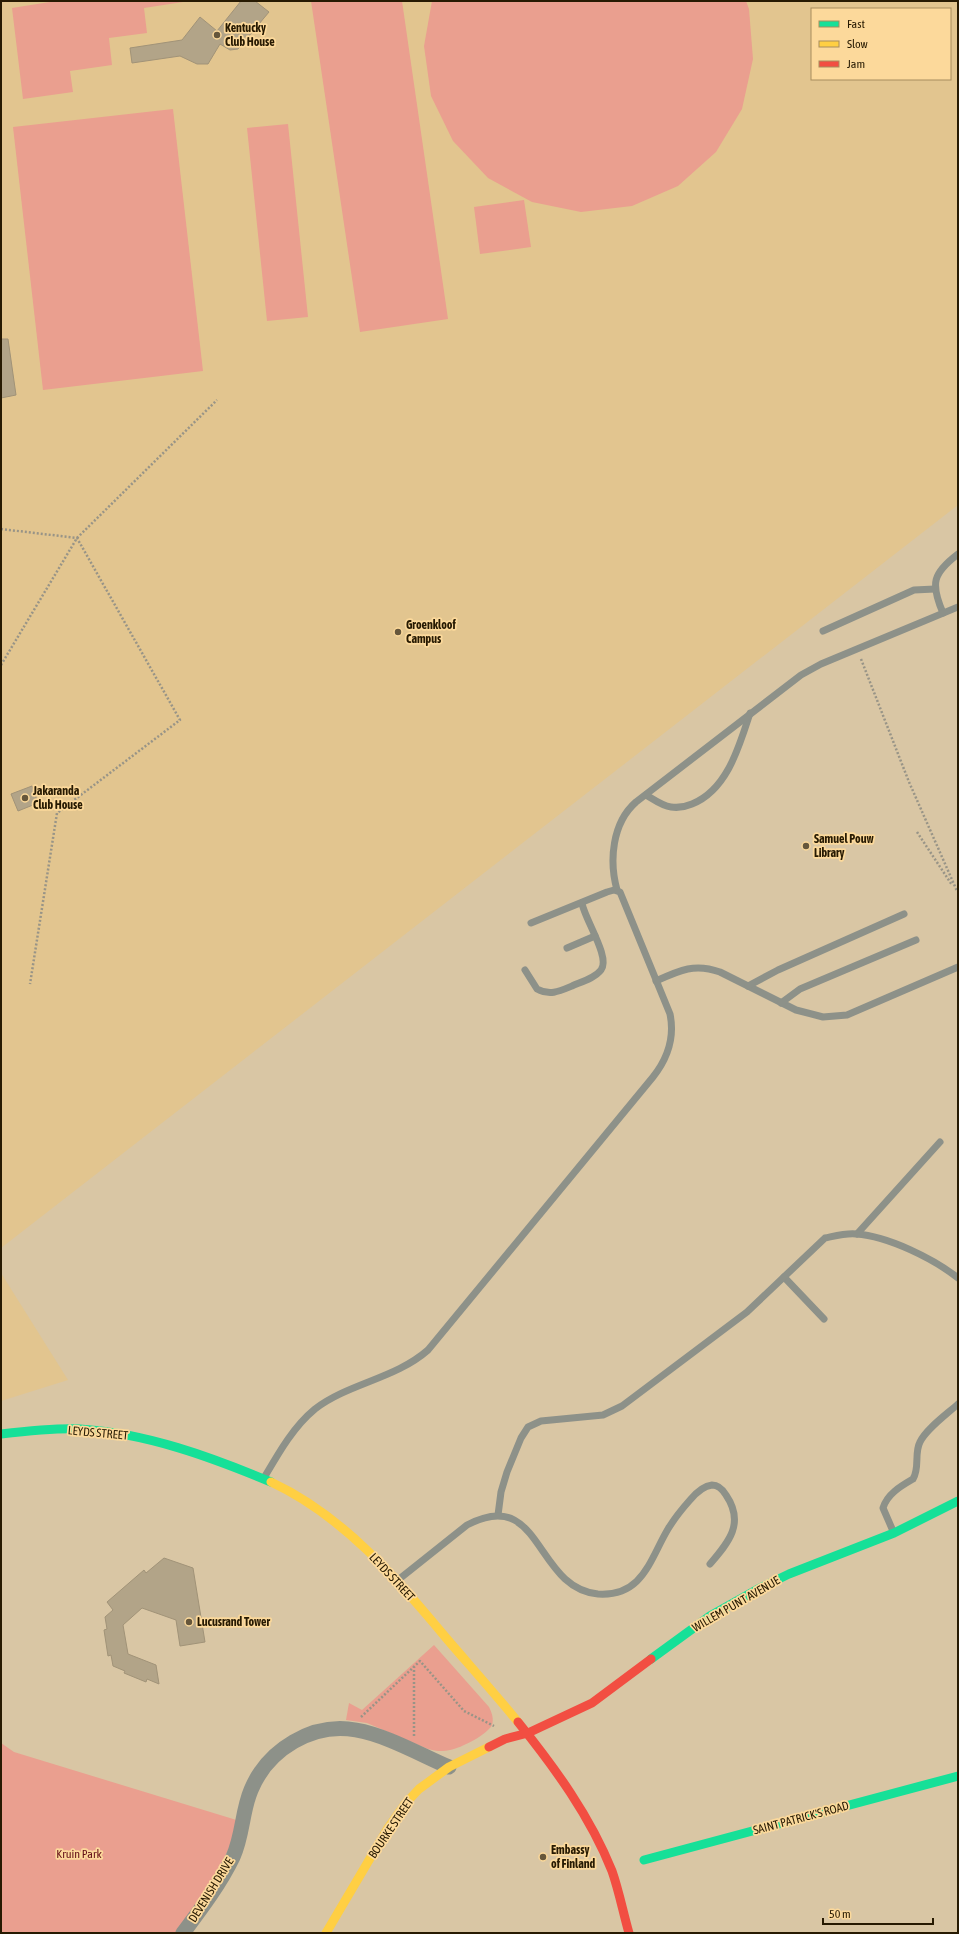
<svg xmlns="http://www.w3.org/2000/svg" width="959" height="1934" font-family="'Asap Condensed',sans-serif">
	<rect width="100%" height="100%" fill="#d9c6a4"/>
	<!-- built -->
	<g fill="#e2c58f" fill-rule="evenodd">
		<path d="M1 1 958 2V505L1 1248ZM812 9H950V79H812Z"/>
		<polygon points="1,1273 68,1380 1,1401"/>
	</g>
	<!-- green -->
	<g fill="#ea9f8f">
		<polygon points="56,1 183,1 183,2 144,8 147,33 109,38 112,65 70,71 73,92 23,99 12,8"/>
		<polygon points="311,1 402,1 448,319 360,332"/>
		<polygon points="432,1 746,1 749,9 753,59 742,109 716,152 678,186 632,206 581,212 532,202 488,178 453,141 431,96 424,46"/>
		<polygon points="173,109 203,371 43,390 13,127"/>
		<polygon points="288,124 308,317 267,321 247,128"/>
		<polygon points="524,200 531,247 480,254 474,207"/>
		<path d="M434 1645 489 1707C492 1713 494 1719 492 1725 487 1735 461 1748 450 1750 443 1752 435 1751 428 1749L367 1723 346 1720 349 1703 362 1710Z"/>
		<polygon points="1,1743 14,1752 243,1822 184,1933 1,1933"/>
	</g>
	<!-- building -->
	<g fill="#b2a488" stroke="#a19378">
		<polygon points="241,1 255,1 269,12 238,49 230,50 220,44 208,64 197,64 180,56 132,63 130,48 182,40 200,17 217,31"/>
		<polygon points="1,339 8,339 16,395 1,398"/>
		<polygon points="32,786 38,803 18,811 11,794"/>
		<polygon points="164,1558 193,1568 205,1642 180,1646 176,1620 142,1608 123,1625 128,1654 156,1665 159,1684 147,1679 146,1682 124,1673 125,1671 113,1666 111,1655 108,1656 104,1630 107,1629 105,1617 113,1610 107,1602 144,1570 146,1573"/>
	</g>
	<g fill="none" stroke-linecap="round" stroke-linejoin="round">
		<!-- path -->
		<g stroke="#989487" stroke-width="2.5" stroke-dasharray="2 2" stroke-linecap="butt">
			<polyline points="1,529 77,538 180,720 57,813 30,984"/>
			<polyline points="861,659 909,782 957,891"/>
			<polyline points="1,665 77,538 217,400"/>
			<polyline points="917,832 952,885"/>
			<polyline points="361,1717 420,1661 464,1711 494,1726"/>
			<polyline points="414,1736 414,1667"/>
		</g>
		<!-- lane -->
		<g stroke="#8d9189" stroke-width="7">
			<path d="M943 613C930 583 933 573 958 554"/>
			<polyline points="823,631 914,590 935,589"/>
			<path d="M646 795C653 799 662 806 671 807 678 808 685 807 692 804 727 790 739 747 750 713"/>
			<path d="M617 890C609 861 612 823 636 802L801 675 821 664 958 607"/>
			<polyline points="567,948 595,936"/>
			<path d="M525 970 537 989C550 996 560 991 572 986 581 982 595 978 601 970 611 958 584 918 582 903"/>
			<path d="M656 981C680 970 695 963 720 972L796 1010 823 1017 847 1015 958 967"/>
			<polyline points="748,986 778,970 904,914"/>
			<polyline points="781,1003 800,989 916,940"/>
			<polyline points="857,1234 940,1142"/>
			<polyline points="784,1277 824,1319"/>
			<path d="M264 1478C278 1454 293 1427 315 1409 349 1383 395 1379 428 1350L653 1077C668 1058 675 1038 670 1014L620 892 614 890 607 892 531 923"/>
			<path d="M498 1515 501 1492 507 1472 521 1438 528 1427 541 1421 603 1415 622 1406 747 1312 825 1238C835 1236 846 1233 856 1234 888 1236 934 1259 958 1278"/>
			<path d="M893 1531 883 1508C887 1494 901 1486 913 1479 920 1468 914 1453 920 1442 926 1429 947 1414 958 1404"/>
			<path d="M398 1580 467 1525C542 1485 534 1588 598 1594 643 1597 650 1559 668 1529 674 1519 682 1509 690 1500 695 1494 703 1486 712 1485 718 1485 723 1490 726 1495 745 1523 729 1542 710 1564"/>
		</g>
		<!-- street -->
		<path stroke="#8d9189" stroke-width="15" d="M183 1933C201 1909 220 1884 233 1857 243 1835 242 1811 251 1790 268 1749 313 1722 356 1730 386 1735 421 1755 449 1767"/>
		<!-- fast -->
		<g stroke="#16e098" stroke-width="9">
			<path d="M1 1434C27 1431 54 1428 80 1429 146 1433 211 1457 271 1482"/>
			<polyline points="651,1659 710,1616 760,1588 789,1574 894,1533 958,1501"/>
			<polyline points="644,1860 958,1776"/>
		</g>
		<!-- slow -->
		<g stroke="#ffcf43" stroke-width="9">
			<path d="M271 1482C344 1516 396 1578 447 1639 471 1667 495 1694 518 1722"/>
			<polyline points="326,1933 388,1828 405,1804 419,1789 449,1767 489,1747"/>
		</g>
		<!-- jam -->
		<g stroke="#f24e42" stroke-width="9">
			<path d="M518 1722C555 1768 590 1816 612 1871 619 1891 623 1912 629 1933"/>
			<polyline points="489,1747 505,1739 528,1733 592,1703 651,1659"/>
		</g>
	</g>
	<!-- markers -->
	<g fill="#65563b" stroke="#fcd99b" stroke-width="1.5">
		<circle cx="217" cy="35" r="4"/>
		<circle cx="398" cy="632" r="4"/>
		<circle cx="25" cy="798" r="4"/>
		<circle cx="806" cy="846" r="4"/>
		<circle cx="189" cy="1622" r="4"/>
		<circle cx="543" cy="1857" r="4"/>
	</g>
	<g text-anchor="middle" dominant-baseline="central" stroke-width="3.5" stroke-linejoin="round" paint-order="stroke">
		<!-- poi labels -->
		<g font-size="12" font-weight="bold" fill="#271a02" stroke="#fcd99b" text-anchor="start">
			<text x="225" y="28">Kentucky<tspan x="225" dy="14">Club House</tspan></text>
			<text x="406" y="625">Groenkloof<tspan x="406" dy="14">Campus</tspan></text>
			<text x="33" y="791">Jakaranda<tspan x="33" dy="14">Club House</tspan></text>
			<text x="814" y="839">Samuel Pouw<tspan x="814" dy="14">Library</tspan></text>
			<text x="197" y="1622">Lucusrand Tower</text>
			<text x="551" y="1850">Embassy<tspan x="551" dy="14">of Finland</tspan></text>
		</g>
		<!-- street labels -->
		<g font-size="12" fill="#271a02" stroke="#fcd99b">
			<text transform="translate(98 1433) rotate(5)">LEYDS STREET</text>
			<text transform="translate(392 1577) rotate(47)">LEYDS STREET</text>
			<text transform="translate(736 1604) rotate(-30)">WILLEM PUNT AVENUE</text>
			<text transform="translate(801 1818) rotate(-15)">SAINT PATRICK'S ROAD</text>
			<text transform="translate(391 1828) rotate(-56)">BOURKE STREET</text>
			<text transform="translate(211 1890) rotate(-58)">DEVENISH DRIVE</text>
		</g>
		<!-- park labels -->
		<g font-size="12" fill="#630e17" stroke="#fcd99b">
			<text x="79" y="1854">Kruin Park</text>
		</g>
	</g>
	<!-- border -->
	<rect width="959" height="1934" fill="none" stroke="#271a02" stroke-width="4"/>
	<!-- legend -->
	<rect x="811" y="8" width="140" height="72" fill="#fcd99b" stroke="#a78d5e"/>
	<rect x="819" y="21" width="20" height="6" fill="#16e098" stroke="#a78d5e"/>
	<text x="847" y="28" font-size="12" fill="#271a02">Fast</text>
	<rect x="819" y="41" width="20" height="6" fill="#ffcf43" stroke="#a78d5e"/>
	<text x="847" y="48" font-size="12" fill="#271a02">Slow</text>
	<rect x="819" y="61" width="20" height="6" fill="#f24e42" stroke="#a78d5e"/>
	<text x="847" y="68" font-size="12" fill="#271a02">Jam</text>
	<!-- scale -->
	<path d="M823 1918v6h110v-6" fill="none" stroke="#271a02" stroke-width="2"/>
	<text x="829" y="1918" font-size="12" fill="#271a02" stroke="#fcd99b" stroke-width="3" paint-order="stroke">50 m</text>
</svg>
